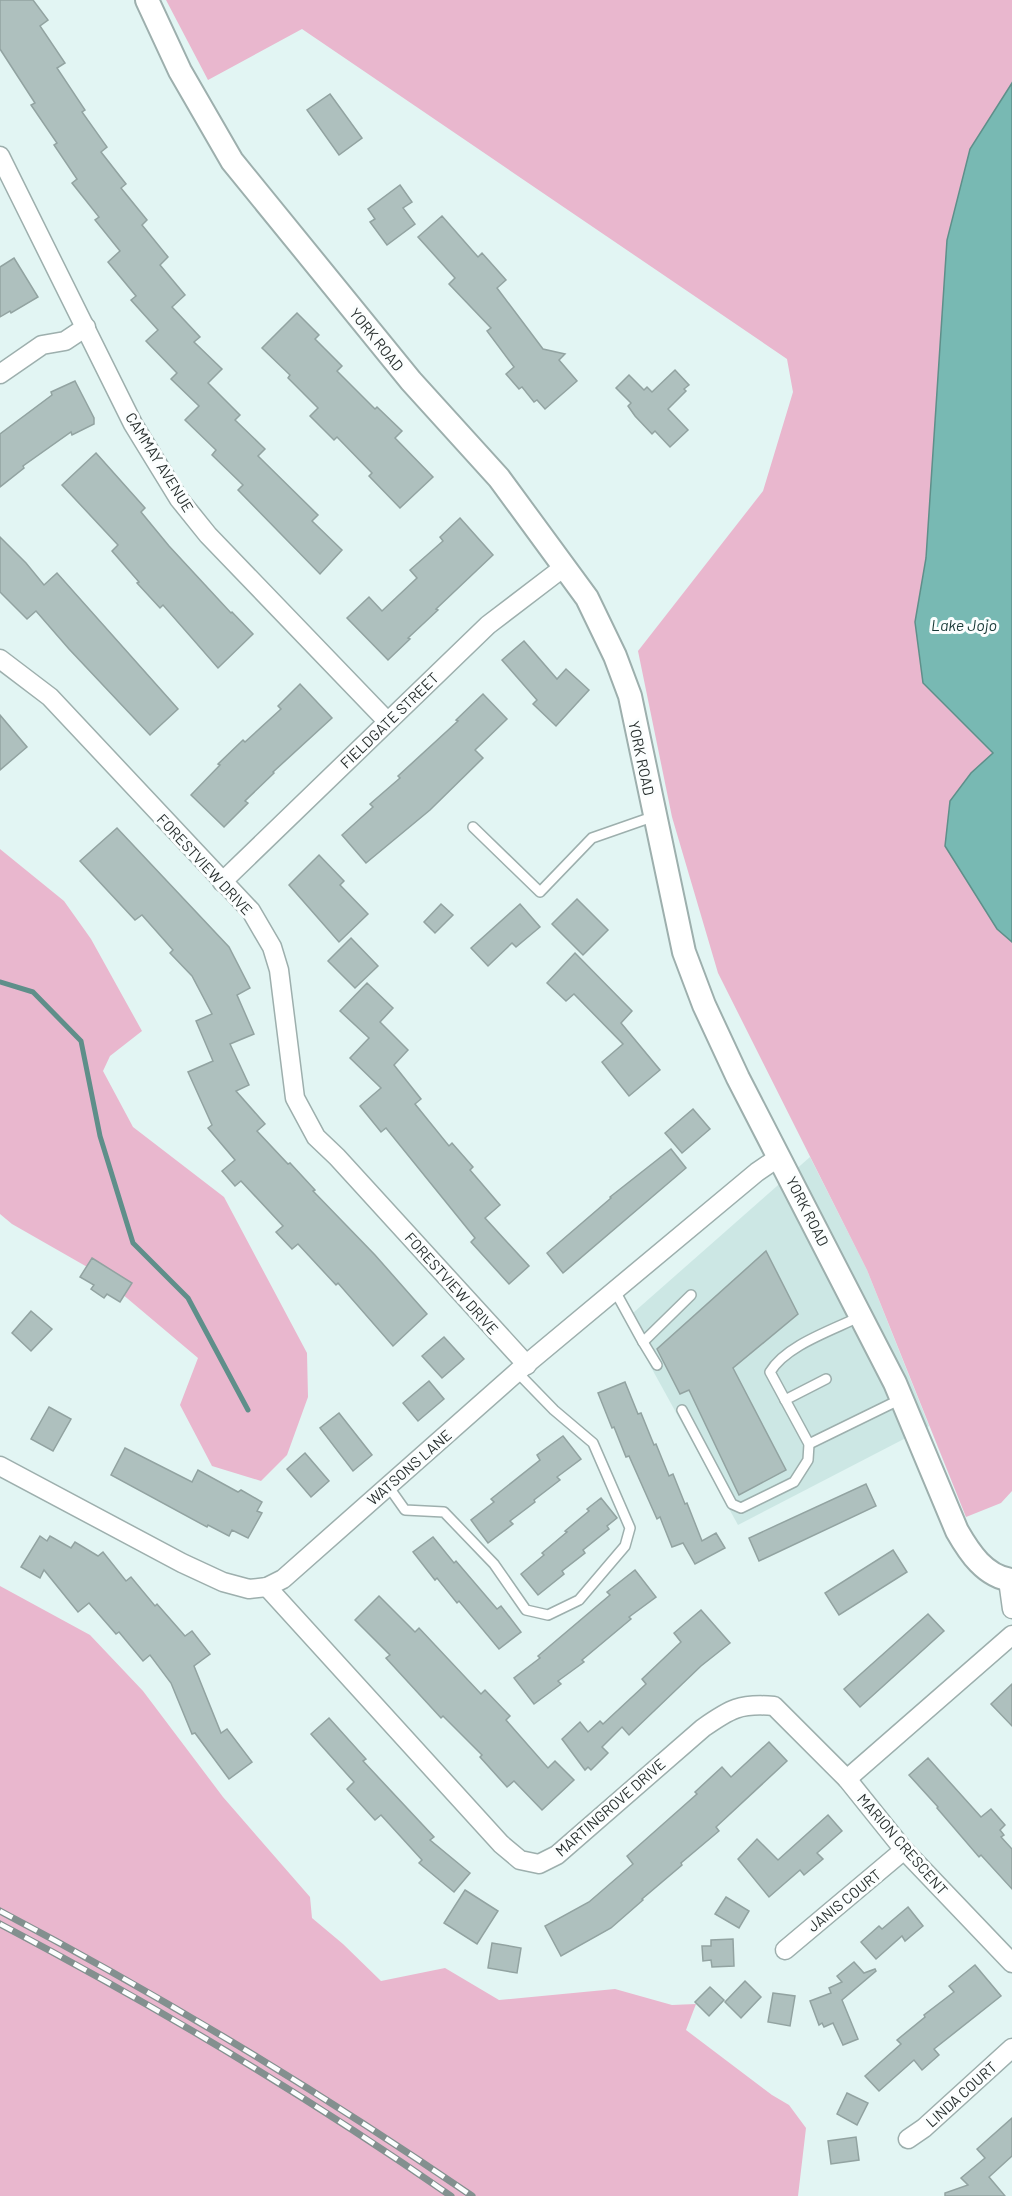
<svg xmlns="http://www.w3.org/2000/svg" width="1012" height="2196" font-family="Barlow,sans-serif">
	<rect width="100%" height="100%" fill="#e2f5f3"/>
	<!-- built -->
	<polygon fill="#cce7e4" points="810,1157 867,1270 929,1426 738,1525 625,1320"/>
	<!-- green -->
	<g fill="#e9b7ce">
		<polygon points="166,0 1012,0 1012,83 970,149 926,558 915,622 923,683 993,754 971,773 945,846 997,929 1012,942 1012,1491 1001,1503 966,1517 867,1270 718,973 672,817 638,651 763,491 793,392 787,359 302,29 208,80"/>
		<polygon points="0,849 64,901 91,939 142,1031 110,1056 103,1071 133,1127 224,1197 307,1353 308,1397 287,1455 261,1481 212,1466 180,1405 198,1358 96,1272 12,1224 0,1214"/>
		<polygon points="0,1586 90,1635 143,1691 223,1797 310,1897 312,1918 343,1944 381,1981 445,1968 499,2000 615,1989 672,2005 696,2004 686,2030 772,2095 789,2105 806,2128 798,2196 0,2196"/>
	</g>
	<!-- water -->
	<polygon fill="#78b9b3" stroke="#5f8f8a" stroke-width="1.5" points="1012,83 1012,942 997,929 945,846 950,801 971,773 993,753 923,683 915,622 926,558 947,240 970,149"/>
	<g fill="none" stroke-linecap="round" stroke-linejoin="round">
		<!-- stream -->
		<polyline stroke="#5f8f8a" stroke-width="5" points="0,982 33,992 81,1041 100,1136 133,1243 188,1298 248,1410"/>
	</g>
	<!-- building -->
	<g fill="#aec0be" stroke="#92a3a1" stroke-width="1.5">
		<polygon points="0,0 33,0 48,20 40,26 65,63 57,68 85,110 82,112 107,147 101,152 126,184 121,188 147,220 142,225 168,257 160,265 185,295 172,307 200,337 194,342 222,369 208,383 240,415 235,420 265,449 258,456 318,515 312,521 342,550 320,574 238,490 243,485 212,455 216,450 185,420 199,406 171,379 177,373 146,341 158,330 131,300 136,296 108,262 120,251 95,220 99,217 72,183 77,179 54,145 57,143 31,105 35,103 0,49"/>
		<polygon points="330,94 362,138 339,155 307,110"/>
		<polygon points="400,185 412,202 403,208 415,224 387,245 370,222 375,219 368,209"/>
		<polygon points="442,216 478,257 482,253 506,280 497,288 543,349 565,354 559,360 577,381 545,409 537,400 534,402 522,387 519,389 506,374 514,367 487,331 491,328 449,284 455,278 418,237"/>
		<polygon points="14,258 38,297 11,313 10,311 0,317 0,267"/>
		<polygon points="297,313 319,335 315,339 342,366 337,371 375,409 377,407 402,431 395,438 433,477 400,508 369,476 372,473 337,437 334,440 310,416 318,408 288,378 290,375 262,348"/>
		<polygon points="675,370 689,385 684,389 686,391 668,409 688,430 670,447 655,431 652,434 635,416 628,406 631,403 616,388 629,375 644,390 647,387 652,392"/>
		<polygon points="75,381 94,418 94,424 72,435 71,432 23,466 24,468 0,487 0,434 52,395 51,392"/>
		<polygon points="96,453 145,508 141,512 169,546 231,613 232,612 253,634 218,668 163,605 160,608 137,583 139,582 112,551 118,545 62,485"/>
		<polygon points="460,518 493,555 436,609 438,610 408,638 410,639 388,660 347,618 369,597 382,611 417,578 410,570 443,541 440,537"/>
		<polygon points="0,537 26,563 44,585 57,573 178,709 150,735 69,649 36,611 27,619 0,592"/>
		<polygon points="524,641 557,679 566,669 589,690 556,726 533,704 537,700 502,660"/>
		<polygon points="300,684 332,718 273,772 274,773 245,801 248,803 224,827 191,795 220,765 218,764 243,740 245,742 281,709 278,706"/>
		<polygon points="483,694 507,719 475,750 483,758 430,810 366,863 342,835 373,807 370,804 400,778 398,776 458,721 456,720"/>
		<polygon points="0,715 27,747 0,770"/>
		<polygon points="117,828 229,947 250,988 237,995 254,1034 230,1044 249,1085 236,1091 265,1124 257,1131 288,1164 290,1163 315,1190 313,1191 375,1255 427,1314 393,1346 338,1283 336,1285 298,1244 292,1249 276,1232 283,1226 241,1181 235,1186 222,1171 235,1160 208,1128 212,1125 188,1072 213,1061 196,1021 212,1014 192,976 170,953 173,950 142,915 135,920 80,861"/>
		<polygon points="319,855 344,881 340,885 368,914 339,942 289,885"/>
		<polygon points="577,899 608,930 583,955 552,924"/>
		<polygon points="441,904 453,915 435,933 424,922"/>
		<polygon points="520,904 540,927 516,947 512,943 488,966 471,948"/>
		<polygon points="351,938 378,966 355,988 328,961"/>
		<polygon points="575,953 632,1011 621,1023 660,1070 629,1096 602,1062 623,1044 574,994 566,1001 547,983"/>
		<polygon points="367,983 393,1008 380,1022 408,1050 394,1065 421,1099 415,1104 449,1146 452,1143 473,1167 470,1170 500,1205 485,1218 529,1266 509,1284 471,1242 475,1238 386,1128 381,1132 360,1106 381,1088 350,1058 369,1038 340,1011"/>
		<polygon points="693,1109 710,1129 682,1153 665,1133"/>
		<polygon points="671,1149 686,1168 563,1273 547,1253 611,1198 610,1197"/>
		<polygon points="766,1251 798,1314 733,1368 786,1470 739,1495 689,1390 680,1394 657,1349"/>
		<polygon points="92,1258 132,1283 120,1302 107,1294 104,1298 91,1289 94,1285 80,1277"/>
		<polygon points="31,1311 52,1329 31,1351 12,1333"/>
		<polygon points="444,1337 464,1359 442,1378 422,1356"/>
		<polygon points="429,1381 444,1399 418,1421 403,1403"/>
		<polygon points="625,1382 638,1414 641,1413 654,1445 656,1444 669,1476 673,1474 685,1504 687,1503 702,1541 716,1533 725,1548 695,1564 683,1543 672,1547 660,1517 657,1519 629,1456 626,1457 614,1427 612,1428 598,1393"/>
		<polygon points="49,1407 71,1419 53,1451 31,1439"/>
		<polygon points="339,1413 372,1455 353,1471 320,1428"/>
		<polygon points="563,1436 581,1459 557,1477 560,1480 534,1500 535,1502 510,1521 513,1524 488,1543 471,1520 494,1502 491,1499 540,1460 537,1455"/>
		<polygon points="125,1448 192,1482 198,1470 238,1492 241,1490 262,1502 257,1511 262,1513 248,1538 232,1530 229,1536 208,1525 207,1527 111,1475"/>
		<polygon points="305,1453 329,1481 311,1497 287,1469"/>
		<polygon points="866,1484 876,1506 759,1561 749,1538"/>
		<polygon points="601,1498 617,1518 607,1526 609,1529 583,1550 585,1553 562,1571 564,1574 538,1595 521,1574 544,1555 542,1553 567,1532 565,1531 589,1511 587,1509"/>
		<polygon points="40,1536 47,1541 50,1536 71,1548 75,1542 98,1556 103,1552 126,1581 131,1577 155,1606 157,1604 185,1636 192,1631 210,1654 194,1666 221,1733 227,1729 252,1762 229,1779 195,1733 192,1734 171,1683 150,1655 143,1661 119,1632 116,1634 89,1603 78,1612 44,1570 40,1578 21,1567"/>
		<polygon points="433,1537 454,1563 456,1561 497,1609 501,1606 521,1632 499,1649 459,1601 457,1603 437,1578 435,1580 413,1552"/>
		<polygon points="893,1550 907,1572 839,1615 825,1593"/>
		<polygon points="635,1570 656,1597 629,1617 631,1619 582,1660 584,1662 558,1681 561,1684 534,1704 514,1678 540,1658 538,1656 610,1595 607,1592"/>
		<polygon points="379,1596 415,1632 419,1628 481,1694 485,1690 510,1716 506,1720 548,1768 555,1761 574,1780 542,1810 514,1781 507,1787 480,1757 482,1755 443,1716 441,1718 386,1658 390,1655 355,1620"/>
		<polygon points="701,1610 730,1643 701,1666 629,1735 622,1727 602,1747 608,1753 591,1770 588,1767 585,1770 562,1739 580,1722 588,1732 600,1721 603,1724 646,1684 642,1679 681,1642 674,1633"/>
		<polygon points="928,1614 944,1631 860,1707 844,1689"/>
		<polygon points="1012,1684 1012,1726 991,1704"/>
		<polygon points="329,1718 366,1759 363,1761 434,1837 430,1840 470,1873 454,1892 419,1863 422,1860 381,1815 375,1820 347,1789 354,1782 311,1734"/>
		<polygon points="769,1742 787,1761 716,1827 719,1831 681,1863 682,1865 642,1899 643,1900 611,1928 561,1956 545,1926 589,1902 633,1864 627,1856 697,1794 695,1792 722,1767 731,1777"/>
		<polygon points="928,1758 981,1817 991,1809 1005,1825 1000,1830 1004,1835 1001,1837 1012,1849 1012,1889 981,1855 979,1857 937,1808 938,1807 909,1775"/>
		<polygon points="828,1815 842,1831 817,1853 823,1859 804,1875 800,1870 769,1897 738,1859 757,1839 778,1860"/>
		<polygon points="465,1890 498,1911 477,1944 444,1923"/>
		<polygon points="726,1897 749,1911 739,1928 715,1914"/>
		<polygon points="908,1907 923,1926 905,1941 902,1936 876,1959 861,1942 879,1926 882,1929"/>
		<polygon points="733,1939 734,1966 712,1967 711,1960 703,1961 702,1946 711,1946 711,1940"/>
		<polygon points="492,1943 521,1948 517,1973 488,1968"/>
		<polygon points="854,1962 864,1973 875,1969 876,1971 842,2000 858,2039 843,2045 833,2023 824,2027 822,2023 819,2025 810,2001 831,1993 829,1988 842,1982 837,1976"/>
		<polygon points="975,1965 1001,1996 934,2049 939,2055 922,2070 914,2060 879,2091 865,2076 901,2044 897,2040 925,2017 924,2015 954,1992 949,1986"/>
		<polygon points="745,1981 761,1997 741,2018 725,2002"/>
		<polygon points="710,1987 724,2000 709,2016 695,2002"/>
		<polygon points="773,1993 795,1996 790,2026 768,2022"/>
		<polygon points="847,2093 868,2103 857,2125 837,2114"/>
		<polygon points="1012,2118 1012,2156 989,2177 1005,2196 945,2196 945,2193 968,2185 961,2178 985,2158 977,2149"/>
		<polygon points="856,2137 859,2160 831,2164 828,2141"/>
	</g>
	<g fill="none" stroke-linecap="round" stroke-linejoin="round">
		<defs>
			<g id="service">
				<polyline points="473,827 540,892 592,838 655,816"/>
				<polyline points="615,1291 643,1342 691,1295"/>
				<polyline points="643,1342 657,1365"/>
				<polyline points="785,1400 826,1379"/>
				<path d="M682 1410 732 1504 741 1508 794 1482 808 1460 809 1444 770 1372C786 1345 833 1330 861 1316"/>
				<polyline points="809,1444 901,1399"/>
				<polyline points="388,1486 405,1510 444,1512 494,1564 526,1610 548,1615 579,1600 625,1546 630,1528 593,1443 554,1410 517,1372"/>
			</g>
			<g id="minor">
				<polyline points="0,156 133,424 179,499 208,535 387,721"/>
				<polyline points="0,374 42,345 65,341 86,327"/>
				<polyline points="0,659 50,697 251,911 272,947 279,970 295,1098 316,1137 337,1157 527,1365"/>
				<polyline points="222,882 488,625 564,567"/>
				<polyline points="0,1466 182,1563 223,1582 249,1589 267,1587 283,1579 517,1372 757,1172 779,1157"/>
				<polyline points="1008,1580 1012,1609"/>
				<path d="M267 1587 501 1844 520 1860 539 1864 557 1855 703 1728C730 1709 740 1703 774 1706L847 1779 904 1850 1012 1963"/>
				<polyline points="847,1779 1012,1635"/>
				<polyline points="785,1950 904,1850"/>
				<polyline points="908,2139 924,2128 1012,2048"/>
			</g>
			<path id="tertiary" d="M147 0 180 71 232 161 411 381 499 478 587 598 615 656 630 696 684 952 704 1005 738 1078 895 1383 957 1531C969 1552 985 1577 1012 1580"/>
		</defs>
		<!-- service casing -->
		<use href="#service" stroke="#9dafad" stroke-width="12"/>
		<!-- minor casing -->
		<use href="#minor" stroke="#9dafad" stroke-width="21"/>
		<!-- tertiary casing -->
		<use href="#tertiary" stroke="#9dafad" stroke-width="26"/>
		<!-- service -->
		<use href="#service" stroke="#fff" stroke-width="9"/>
		<!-- minor -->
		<use href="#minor" stroke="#fff" stroke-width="18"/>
		<!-- tertiary -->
		<use href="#tertiary" stroke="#fff" stroke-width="22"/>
		<defs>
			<g id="rail">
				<path d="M0 1911C163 1997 320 2092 472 2196"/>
				<path d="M0 1924C156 2006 307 2096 451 2196"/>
			</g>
		</defs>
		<!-- rail casing -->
		<use href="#rail" stroke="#83908f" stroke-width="7"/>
		<!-- rail -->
		<use href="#rail" stroke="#fbfefe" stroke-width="4.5" stroke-dasharray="14" stroke-linecap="butt"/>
	</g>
	<g text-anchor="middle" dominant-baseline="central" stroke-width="6" stroke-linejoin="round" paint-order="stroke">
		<!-- street labels -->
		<g font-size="15" fill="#262d2c" stroke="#fbfefe">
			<text transform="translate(377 339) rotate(51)">YORK ROAD</text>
			<text transform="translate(160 462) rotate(58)">CAMMAY AVENUE</text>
			<text transform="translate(389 720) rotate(-44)">FIELDGATE STREET</text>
			<text transform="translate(642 758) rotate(78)">YORK ROAD</text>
			<text transform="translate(205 864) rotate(47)">FORESTVIEW DRIVE</text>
			<text transform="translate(808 1211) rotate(63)">YORK ROAD</text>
			<text transform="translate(452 1283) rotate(48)">FORESTVIEW DRIVE</text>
			<text transform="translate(409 1467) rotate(-41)">WATSONS LANE</text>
			<text transform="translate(610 1807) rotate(-41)">MARTINGROVE DRIVE</text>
			<text transform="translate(903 1844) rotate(49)">MARION CRESCENT</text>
			<text transform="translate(844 1900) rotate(-39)">JANIS COURT</text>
			<text transform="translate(961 2094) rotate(-42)">LINDA COURT</text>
		</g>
		<!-- water labels -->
		<g font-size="16" font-style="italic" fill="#183936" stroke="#fbfefe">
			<text x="964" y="624">Lake Jojo</text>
		</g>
	</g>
</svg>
